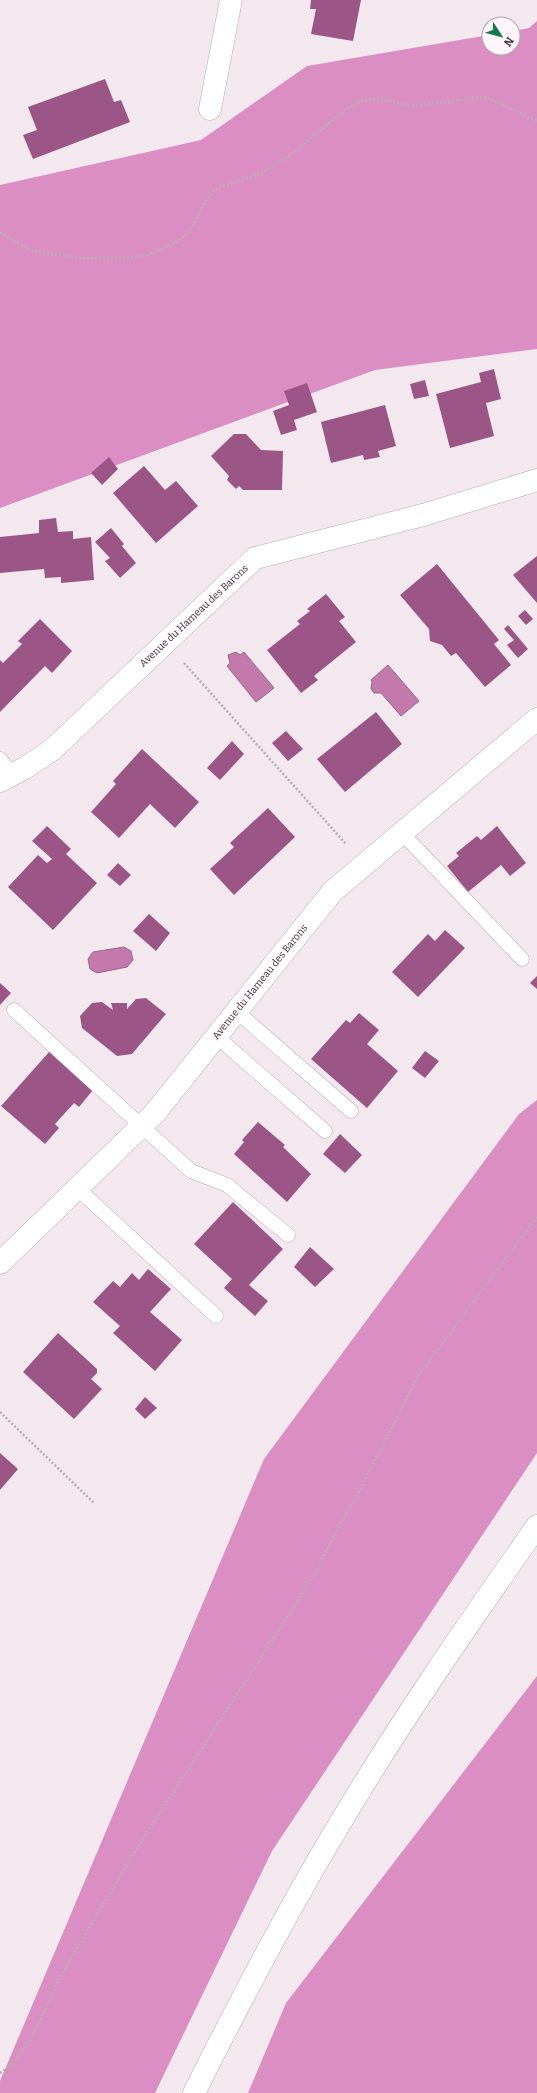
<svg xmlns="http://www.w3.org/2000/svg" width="537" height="2093" font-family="Bitter,serif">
	<rect width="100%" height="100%" fill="#f2e8ee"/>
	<!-- forest -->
	<g fill="#db8ec3">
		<polygon points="537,21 537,349 375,370 0,508 0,185 201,140 307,66 489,35 489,48 513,48 513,31 529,28"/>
		<polygon points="537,1100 537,1453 272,1851 155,2093 0,2093 0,2081 264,1459 519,1114"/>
		<polygon points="537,1676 537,2093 248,2093 286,2003"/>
	</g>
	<!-- water -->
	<g fill="#c379ac" stroke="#996489">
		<polygon points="236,652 240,655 244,652 274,688 256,702 227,666 230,663 228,655"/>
		<polygon points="388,665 419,701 401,716 381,693 374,693 371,689 372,682 371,680"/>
		<polygon points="124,947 131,951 133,960 127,967 97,973 90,969 88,959 93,952"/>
	</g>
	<!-- building -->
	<g fill="#9c5587">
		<polygon points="311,0 361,0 353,41 311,34 316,9 310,9"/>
		<polygon points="105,79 114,102 121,100 130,122 33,159 23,135 37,130 28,107"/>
		<polygon points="494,369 501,399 486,403 494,436 450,448 436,394 481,382 479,373"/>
		<polygon points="425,380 429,396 414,399 410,384"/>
		<polygon points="307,383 317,412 294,420 297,430 281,435 273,411 289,405 284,391"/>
		<polygon points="385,405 396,446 378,451 380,457 364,460 363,455 331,463 321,422"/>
		<polygon points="234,434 246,434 261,450 283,451 282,490 243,490 239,486 236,489 227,480 229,476 211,456"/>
		<polygon points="109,457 118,469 102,485 91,473"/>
		<polygon points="144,466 165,490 176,481 198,506 156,543 113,493"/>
		<polygon points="56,518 58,532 73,531 73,539 91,537 94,580 61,583 61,577 45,578 44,569 0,573 0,537 39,533 39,520"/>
		<polygon points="111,528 124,544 122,546 136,563 120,578 105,561 110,558 95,542"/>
		<polygon points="537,556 537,603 513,575"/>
		<polygon points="437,564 499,640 494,644 511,665 485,687 456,653 451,656 442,645 430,641 429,629 400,595"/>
		<polygon points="326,594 345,617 339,621 356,642 314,676 318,680 301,693 267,650 300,624 297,621 310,611 307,609"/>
		<polygon points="525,610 533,619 526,625 518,616"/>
		<polygon points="40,619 72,651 52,673 45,666 0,712 0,660 3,663 22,644 18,641"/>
		<polygon points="508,625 528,649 518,658 507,645 514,640 504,629"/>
		<polygon points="376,712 402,744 345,792 317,759"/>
		<polygon points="286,731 303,749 288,761 272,743"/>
		<polygon points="232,741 244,754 220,780 207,768"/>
		<polygon points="142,749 199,802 175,828 150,804 119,838 91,812 116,784 113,781"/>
		<polygon points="268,808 295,837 234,895 210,869 234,847 230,843"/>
		<polygon points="47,826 71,849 66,854 97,883 53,930 8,887 38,855 47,863 52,859 32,841"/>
		<polygon points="497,826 526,863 510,876 501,865 468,892 447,866 459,856 456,853 477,836 481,840"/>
		<polygon points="118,863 131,875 120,886 107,875"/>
		<polygon points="149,914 170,933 156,951 133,931"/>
		<polygon points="445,930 465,948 418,997 392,972 428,934 435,941"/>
		<polygon points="537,976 537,989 530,983"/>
		<polygon points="0,983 11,993 0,1005"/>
		<polygon points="146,998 166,1014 132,1054 117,1056 82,1028 80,1016 92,1003 102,1002 113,1010 111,1003 127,1003 127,1009 136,999"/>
		<polygon points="359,1013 379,1030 367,1044 398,1071 367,1108 311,1059 346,1020 350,1023"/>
		<polygon points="50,1051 93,1090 79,1107 74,1103 55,1124 59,1128 45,1144 1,1106"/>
		<polygon points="425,1051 439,1061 425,1078 412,1068"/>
		<polygon points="258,1122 285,1145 283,1147 311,1174 287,1202 234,1154 244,1142 242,1140"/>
		<polygon points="340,1134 362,1155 345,1173 323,1154"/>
		<polygon points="233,1202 283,1249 249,1285 268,1301 255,1316 224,1288 232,1279 194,1244"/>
		<polygon points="310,1247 334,1269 315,1287 294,1267"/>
		<polygon points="148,1269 171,1289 150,1312 182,1340 155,1371 113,1333 120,1326 93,1302 113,1281 120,1287 132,1273 139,1280"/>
		<polygon points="58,1333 97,1369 97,1373 91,1379 102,1389 74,1419 23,1372"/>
		<polygon points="145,1397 157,1408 145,1419 135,1409"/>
		<polygon points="0,1453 18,1469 0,1490"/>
	</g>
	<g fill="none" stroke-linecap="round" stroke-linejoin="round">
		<defs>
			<g id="service">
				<polyline points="0,759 12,774"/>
				<polyline points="401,832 522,959"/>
				<polyline points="14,1010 191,1171 227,1185 288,1235"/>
				<polyline points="236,1011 351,1111"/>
				<polyline points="216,1036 325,1131"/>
				<polyline points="77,1188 216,1316"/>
			</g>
			<g id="minor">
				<polyline points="210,109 231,0"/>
				<polyline points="0,781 25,768 52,750 255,558 423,515 537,480"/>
				<polyline points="0,1263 154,1114 333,891 537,719"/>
			</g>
			<path id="primary" d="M194 2093C238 2005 283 1919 333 1835 396 1728 466 1627 537 1526"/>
		</defs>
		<!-- service casing -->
		<use href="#service" stroke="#b7adb3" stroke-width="15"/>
		<!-- minor casing -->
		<use href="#minor" stroke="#b7adb3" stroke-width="23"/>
		<!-- primary casing -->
		<use href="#primary" stroke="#b7adb3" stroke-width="23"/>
		<!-- path -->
		<g stroke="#b6aeb3" stroke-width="2.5" stroke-dasharray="2 2" stroke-linecap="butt">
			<polyline points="0,233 32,251 79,258 121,259 148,255 177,242 189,232 204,204 215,189 262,173 293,153 346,109 364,100 382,99 411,106 486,97 537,121"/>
			<polyline points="184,663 346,844"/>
			<polyline points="0,1412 94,1503"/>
			<polyline points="0,2073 10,2067 30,2042 60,1977 135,1851 303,1593 358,1493 418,1376 537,1217"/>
		</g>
		<!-- service -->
		<use href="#service" stroke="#fff" stroke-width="14"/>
		<!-- minor -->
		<use href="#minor" stroke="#fff" stroke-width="22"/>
		<!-- primary -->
		<use href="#primary" stroke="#fff" stroke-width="22"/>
	</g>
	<g text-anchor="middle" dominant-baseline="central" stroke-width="4" stroke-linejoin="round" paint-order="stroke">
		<!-- street labels -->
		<g font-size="10" fill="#383437" stroke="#fef5fb">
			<text transform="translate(194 616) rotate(-43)">Avenue du Hameau des Barons</text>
			<text transform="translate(260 982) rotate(-51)">Avenue du Hameau des Barons</text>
		</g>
	</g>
	<!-- north arrow -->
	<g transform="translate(501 36) rotate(126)"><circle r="19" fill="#fef5fb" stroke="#afa8ad"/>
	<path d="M0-3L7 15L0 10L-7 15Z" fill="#18784f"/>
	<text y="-6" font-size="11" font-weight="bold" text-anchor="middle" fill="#383437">N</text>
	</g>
</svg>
